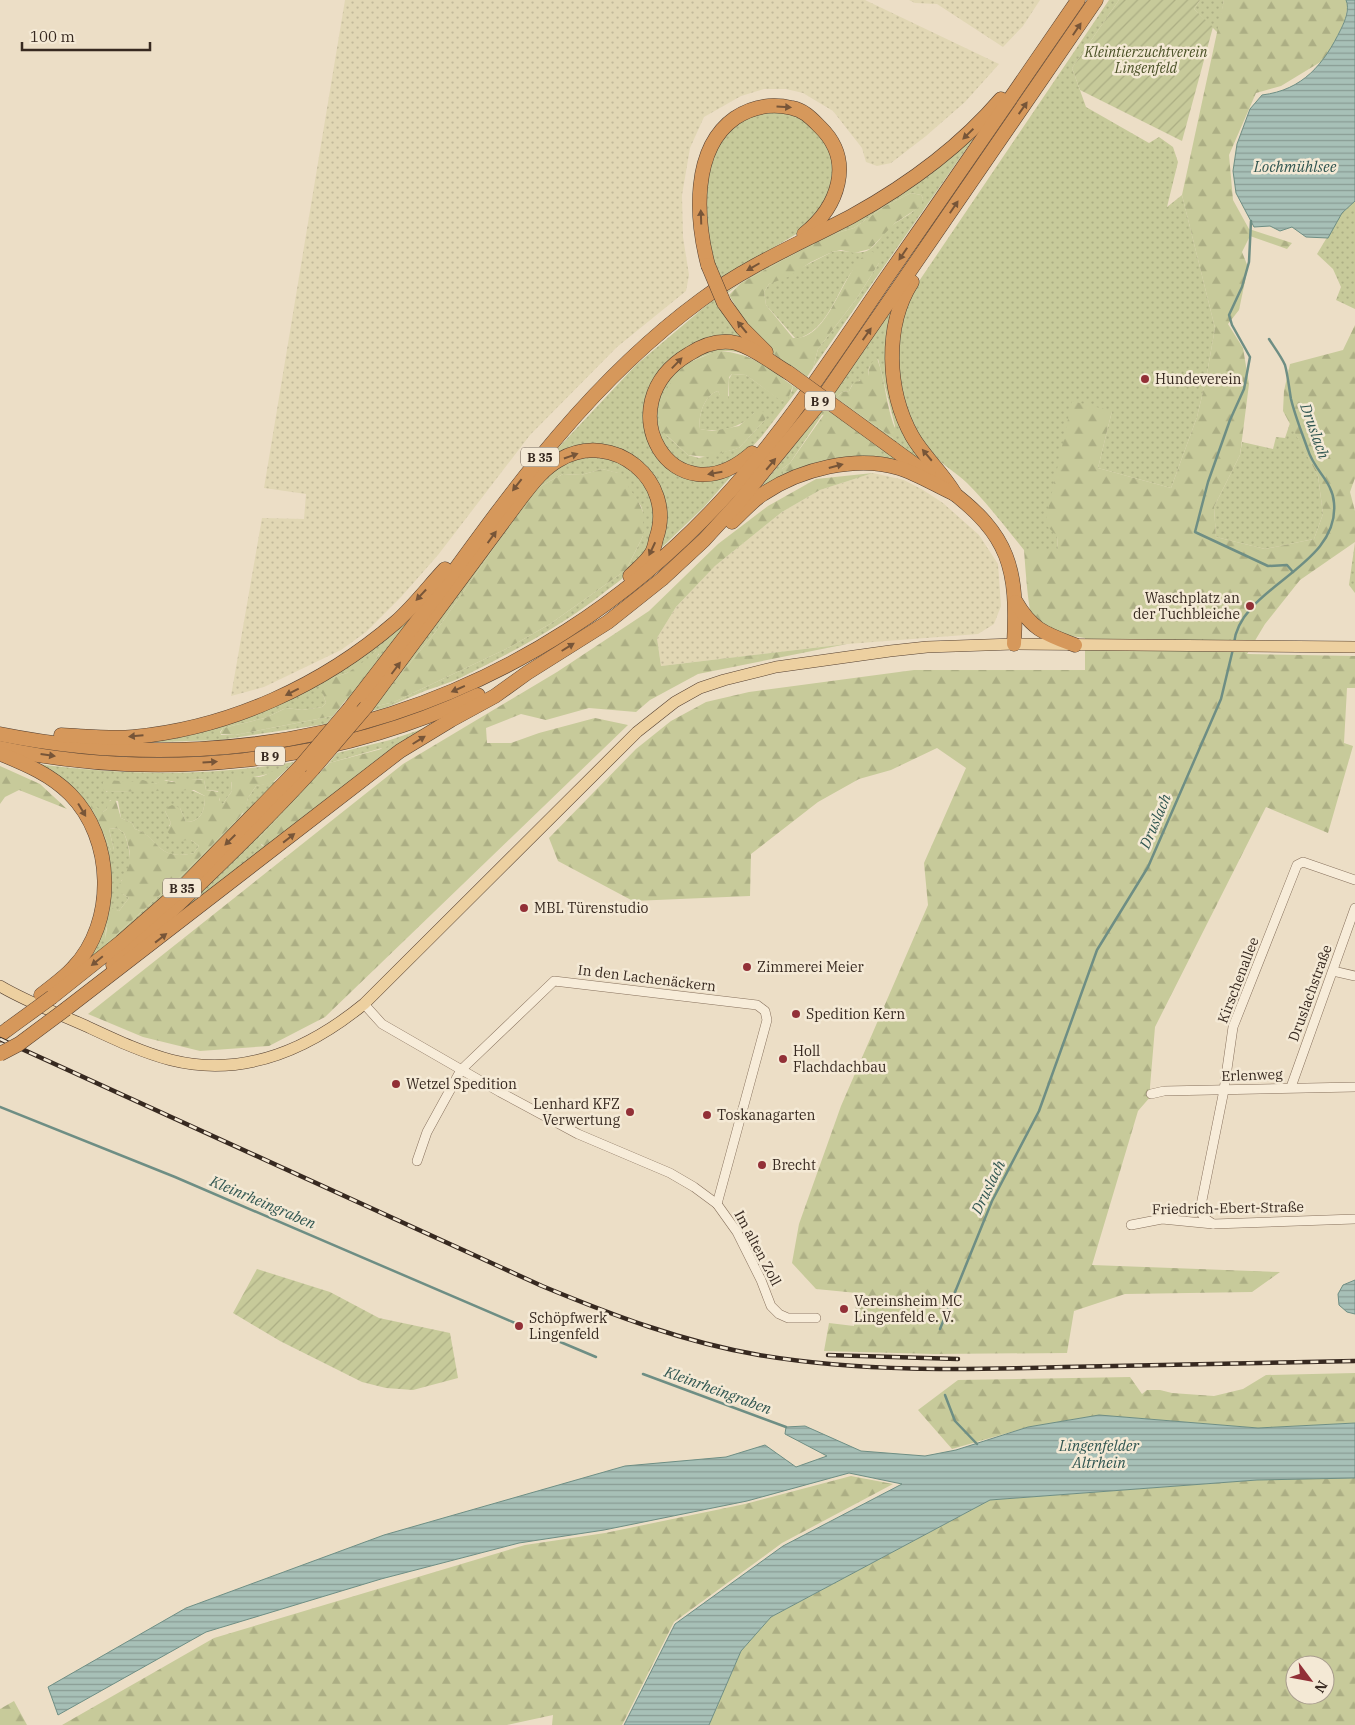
<svg xmlns="http://www.w3.org/2000/svg" width="1355" height="1725" font-family="'IBM Plex Serif',serif">
	<defs>
		<pattern id="farmland-dots" width="8" height="8" patternUnits="userSpaceOnUse" patternTransform="scale(1.25)"><rect width="8" height="8" fill="#e1d7b4"/><path d="M2 2h.1M6 6h.1" fill="none" stroke="#c2b99a" stroke-width="1.8" stroke-linecap="round"/></pattern>
		<pattern id="grass-dots" width="8" height="8" patternUnits="userSpaceOnUse" patternTransform="scale(1.25)"><rect width="8" height="8" fill="#c7ca9a"/><path d="M2 2h.1M6 6h.1" fill="none" stroke="#acae84" stroke-width="1.8" stroke-linecap="round"/></pattern>
		<pattern id="forest-firs" width="22" height="20" patternUnits="userSpaceOnUse" patternTransform="scale(1.25)"><rect width="22" height="20" fill="#c7ca9a"/><path d="M5 1l3.5 6h-7zM16 11l3.5 6h-7z" fill="#acae84"/></pattern>
		<pattern id="garden-furrows" width="10" height="10" patternUnits="userSpaceOnUse" patternTransform="scale(1.25)"><rect width="10" height="10" fill="#c7ca9a"/><path d="M-1 1l2-2M0 10L10 0M9 11l2-2" fill="none" stroke="#acae84"/></pattern>
		<pattern id="water-rules" width="6" height="5" patternUnits="userSpaceOnUse" patternTransform="scale(1.25)"><rect width="6" height="5" fill="#a7c0b7"/><path d="M0 2.5h6" fill="none" stroke="#899c94"/></pattern>
	</defs>
	<rect width="100%" height="100%" fill="#ecdec6"/>
	<!-- farmland -->
	<g fill="url(#farmland-dots)">
		<polygon points="345,0 865,0 999,64 965,102 926,136 891,163 877,166 866,162 862,148 833,111 803,93 786,89 764,89 741,96 704,117 690,148 682,195 683,237 689,275 686,291 617,347 530,435 438,555 401,597 366,632 341,650 264,687 231,696 262,518 304,519 306,494 264,488"/>
		<polygon points="909,0 1040,0 1023,26 1003,47 937,4 915,3"/>
		<polygon points="873,473 904,480 923,490 943,503 979,535 998,564 1001,606 994,624 978,634 847,644 661,666 657,638 676,607 715,566 782,512 820,490"/>
	</g>
	<!-- grass -->
	<g fill="url(#grass-dots)">
		<path d="M1109 0H1119L1072 68 1086 107 1149 143 1159 137 1173 147 1178 162 1167 207 1182 195 1215 328 1206 379 1197 417 1171 488 1098 468 1112 411 1057 536 1058 550H1024C1006 528 988 504 967 483 956 472 940 464 930 451 892 402 891 352 909 296Z"/>
		<polygon points="1200,0 1224,0 1218,33 1194,9"/>
		<polygon points="755,111 793,113 814,125 833,157 833,189 808,227 721,279 708,251 705,177 721,135"/>
		<path d="M978 132 813 368 818 349 857 298 879 263 853 270C835 294 828 331 796 339L766 305 764 292 769 284 832 252C845 248 859 257 870 249 877 244 883 234 889 228 900 218 918 213 923 198L921 195 911 193 885 206 854 228 827 236 741 283 717 301 746 339H712L650 391 665 464 734 473 704 507 656 553 664 503 613 449 543 464 636 365 708 304Z"/>
		<polygon points="1355,201 1355,309 1336,300 1341,287 1333,269 1317,254 1341,214"/>
		<polygon points="893,308 888,373 936,472 844,407 846,405 893,438 895,426 878,359 869,367 868,376 852,385 849,391 842,392 836,398 833,395"/>
		<path d="M716 346 739 348 785 377 783 379C743 350 733 341 685 364L659 419 667 436 688 455 699 458 739 448 765 420 754 413C743 428 717 433 700 429 698 416 704 395 718 391L720 395 729 396V379L732 374 746 375 782 401 792 391 793 386 798 389 762 436 740 460 695 471 664 451 653 406 677 366Z"/>
		<path d="M824 408 833 414 822 415 790 463 782 469 795 472C819 457 848 455 876 456L882 450 836 417 838 415 902 462 880 459 758 491Z"/>
		<polygon points="1290,423 1318,476 1323,514 1314,539 1265,549 1216,537 1214,507 1240,455 1242,442 1273,449 1276,437 1285,438"/>
		<path d="M592 454C617 456 639 467 651 490 660 509 659 534 648 552 637 568 621 580 606 591 563 625 515 651 466 675 449 684 430 688 413 696 399 702 386 709 370 711L373 707 394 702 508 648 550 624 626 570 643 536V512L641 506 618 473 602 469 581 475 563 474 541 486 529 497 434 634 388 689 385 688 537 484C553 467 569 456 592 454Z"/>
		<polygon points="1355,542 1355,593 1349,585"/>
		<polygon points="420,606 349,701 346,699 379,654 376,651 366,661 347,673 332,678 323,694 326,703 322,707 302,710 286,708 265,718 223,728 220,732 221,735 235,735 333,716 326,724 220,740 131,743 251,714"/>
		<polygon points="434,725 136,951 315,775 317,777 258,839 262,846 279,838 382,748 329,763 337,753 390,740"/>
		<path d="M294 762 284 772V769C266 776 249 777 231 782L232 791 223 804 220 803 218 791 206 790 204 780C192 778 178 784 166 780L155 784 109 781 106 792 189 789 205 796C205 809 202 822 186 822L180 808 165 811 171 823 169 826 181 840H191L199 846 194 853C156 862 161 838 135 829L132 823 121 818 118 801 110 800 107 809 103 812 91 807 111 850H114L109 829 117 828 124 833C130 848 135 870 121 881L123 894 129 898 119 911 115 910C108 920 103 932 107 943L183 874 243 814 248 798 256 786 277 781 278 782 162 899 79 969 97 941 102 839 37 764C125 775 206 777 294 762Z"/>
	</g>
	<!-- forest -->
	<g fill="url(#forest-firs)" fill-rule="evenodd">
		<path d="M1224 0H1346L1348 3 1345 20 1327 58 1281 86 1256 93 1229 155 1233 200 1249 229 1292 243 1287 249 1250 236 1242 252 1248 267 1239 310 1228 324 1243 348 1249 384 1240 455 1214 507 1216 537 1265 549 1314 539 1323 514 1318 476 1283 411 1284 391 1290 364 1343 350 1355 325V478L1350 492 1355 511V542L1300 580 1265 624 1247 654 1355 656V688H1347L1344 743 1353 746 1328 833 1266 807 1155 1027 1150 1087 1151 1096 1138 1111 1092 1265 1280 1272 1252 1292 1125 1294 1074 1311 1067 1353 934 1354 824 1351 829 1323 854 1326 857 1293 816 1289 792 1263 799 1224 841 1106 928 905 924 863 966 768 937 748 891 770 859 779 818 802 751 854 750 896 633 901 558 861 549 838 636 749 671 721 706 702 749 692 914 670H1085V638C1069 635 1041 634 1032 617 1028 609 1025 562 1024 550H1058L1057 536 1045 524 1072 401 1112 411 1098 468 1171 488 1197 417 1206 379 1215 328 1182 195Z"/>
		<path d="M911 193 921 195 923 198 921 206 895 223 870 249 854 253 841 250 832 252 811 262 788 277 769 284 764 292 766 305 793 338C831 341 842 267 870 251L881 255 879 263 857 298 818 349 813 368 807 377 792 366 791 368 759 342 732 308 735 305 729 295 741 283 827 236 854 228 885 206Z"/>
		<path d="M717 351C750 352 767 367 793 386L788 399 781 401 746 375 732 374 729 377 728 400 726 401 721 398 718 391C704 395 698 416 700 429L712 431 739 426 754 413 761 410 766 414 765 420 739 448 707 457 688 455 663 432 659 419V406L662 397 673 379 685 364Z"/>
		<path d="M877 358C886 381 886 410 897 433L893 438 836 398 842 392 849 391 854 382 860 381 862 376H868L870 364Z"/>
		<path d="M825 413 833 414 882 450 880 455C863 460 840 456 821 461 809 464 795 475 783 473L782 469 790 463Z"/>
		<polygon points="602,469 619,473 638,501 643,512 643,536 626,570 550,624 508,648 394,702 373,707 434,634 529,497 541,486 563,474 581,475"/>
		<polygon points="873,473 820,490 782,512 715,566 676,607 657,638 661,666 847,644 698,674 650,700 636,712 589,708 546,720 521,714 486,728 487,743 511,743 539,733 595,718 628,725 325,1017 269,1046 200,1051 143,1037 88,1014 403,764 557,672 649,611 718,544 768,506 816,479"/>
		<polygon points="377,650 380,651 370,670 333,716 235,735 220,734 223,728 265,718 286,708 302,710 322,707 326,703 322,691 332,678 347,673 366,660"/>
		<polygon points="389,747 389,751 279,838 265,846 259,843 258,839 329,763"/>
		<polygon points="0,766 40,784 67,809 19,790 5,797 0,804"/>
		<path d="M281 768 284 769V772L272 783 256 786 248 798 245 810 237 820 183 874 107 943 105 942 109 911 111 908 119 911 129 898 120 892 118 886C131 867 134 857 124 833L117 828 109 829 114 850H111L91 807 92 803 103 812 107 809 108 802 115 798 121 818 132 823 135 829C161 837 155 862 194 853L199 846 191 840 175 841 167 831 171 823 165 811 168 807 172 805 180 808 186 822C202 822 205 809 205 796L194 790 108 792 103 790V782L108 780 131 782 143 780 155 784 163 780 172 782 184 779 204 780 206 790 219 792V800L223 804 232 791 231 778C241 770 248 778 258 777 267 776 272 770 281 768Z"/>
		<polygon points="1355,1373 1355,1423 1258,1428 1099,1415 1028,1427 952,1449 918,1410 958,1380 1130,1377 1142,1394 1147,1390 1160,1390 1172,1393 1214,1396 1243,1389 1266,1375"/>
		<polygon points="851,1476 893,1484 782,1543 674,1622 622,1725 552,1725 553,1715 507,1725 62,1725 214,1638 525,1545 605,1533 745,1504"/>
		<path d="M1355 1478V1725H709L741 1651 771 1617 990 1500 1257 1480ZM1295 1665H1325V1695H1295Z"/>
		<polygon points="14,1701 27,1725 0,1725 0,1709"/>
	</g>
	<!-- garden -->
	<g fill="url(#garden-furrows)">
		<polygon points="1119,0 1200,0 1194,9 1213,27 1182,141 1080,90 1072,68"/>
		<polygon points="257,1269 330,1292 379,1318 450,1333 458,1378 413,1390 386,1388 362,1382 280,1341 233,1313"/>
	</g>
	<!-- water -->
	<g fill="url(#water-rules)" stroke="#6e8e84">
		<path d="M1346 0H1355V201L1342 213 1328 238 1306 237 1292 227 1280 231 1270 226 1254 227 1236 193 1233 171 1237 144 1250 109 1262 95C1303 90 1324 64 1341 29 1345 21 1350 9 1346 0Z"/>
		<polygon points="1355,1280 1355,1314 1347,1312 1339,1305 1338,1294 1343,1285"/>
		<polygon points="1099,1415 1258,1428 1355,1423 1355,1478 1257,1480 990,1500 771,1617 741,1651 709,1725 624,1725 675,1624 783,1546 902,1484 849,1473 747,1501 604,1530 519,1543 381,1579 206,1632 58,1715 48,1687 186,1608 384,1535 625,1466 726,1457 765,1445 796,1467 827,1456 785,1434 786,1427 805,1426 861,1451 925,1456 956,1450 1028,1427"/>
	</g>
	<g fill="none" stroke-linecap="round" stroke-linejoin="round">
		<!-- stream -->
		<g stroke="#6e8e84" stroke-width="2.5">
			<polyline points="1251,221 1249,262 1242,287 1229,315 1232,325 1250,357 1244,389 1230,420 1208,482 1195,532 1268,566 1287,565 1293,572"/>
			<path d="M1234 643C1240 586 1340 567 1334 503 1333 482 1314 470 1308 450 1302 433 1295 416 1291 399 1289 388 1288 376 1285 365 1281 356 1274 347 1269 339"/>
			<polyline points="0,1107 175,1177 515,1323"/>
			<polyline points="940,1329 992,1201 1039,1111 1097,950 1148,867 1221,699 1233,649"/>
			<polyline points="539,1333 596,1357"/>
			<polyline points="643,1374 786,1427"/>
			<polyline points="945,1395 955,1421 977,1444"/>
		</g>
		<defs>
			<g id="minor">
				<polyline points="1333,971 1355,976"/>
				<polyline points="364,1004 382,1024 500,1092 578,1134 670,1173 694,1187 717,1204 737,1232 761,1280 771,1306 779,1314 788,1318 816,1318"/>
				<polyline points="1291,1087 1355,908"/>
				<polyline points="1151,1094 1164,1091 1355,1087"/>
				<polyline points="417,1161 427,1132 461,1070 554,981 757,1005 765,1011 767,1020 717,1204"/>
				<polyline points="1213,1224 1204,1218 1200,1210 1224,1090 1233,1027 1297,865 1303,862 1355,880"/>
				<polyline points="1131,1225 1162,1219 1213,1224 1355,1219"/>
			</g>
			<path id="major" d="M0 986C27 1002 57 1013 86 1026 114 1039 141 1052 171 1060 243 1078 309 1049 364 1004L637 732 675 702 700 688 724 680 776 667 890 651 927 647 1014 644 1355 647"/>
			<g id="highway">
				<path d="M708 265C696 219 691 149 735 118 753 106 771 103 792 108 804 110 812 119 820 127 855 161 838 207 804 234"/>
				<path d="M912 282C884 326 887 391 912 436 924 457 943 473 955 494"/>
				<polyline points="724,303 742,328 766,352"/>
				<polyline points="892,448 929,475"/>
				<path d="M752 453C673 523 604 404 689 354 703 345 718 339 736 343 754 348 772 363 789 373"/>
				<path d="M948 489C1010 535 1018 569 1014 644"/>
				<path d="M732 522C742 513 752 501 763 494 800 469 856 455 899 468 918 474 937 486 955 494"/>
				<path d="M1016 602C1032 630 1046 634 1075 645"/>
				<path d="M366 707 521 498C532 484 543 469 559 460 613 428 677 481 656 539 655 544 654 550 651 554 646 562 637 569 630 576"/>
				<path d="M350 708C376 674 402 641 428 607 510 494 587 384 701 300 748 265 801 243 852 216 908 185 959 148 1001 99"/>
				<path d="M0 734C270 788 533 704 721 501 783 434 834 355 885 280 950 187 1014 93 1078 0"/>
				<path d="M61 735C84 736 109 739 133 737 230 728 323 685 396 622 414 606 429 586 445 569"/>
				<path d="M0 748C159 782 331 764 478 695"/>
				<path d="M1 754C25 764 50 774 70 794 114 838 117 922 73 968 64 978 52 986 41 995"/>
				<path d="M113 965C182 902 250 838 313 769"/>
				<polyline points="52,997 121,942 178,892 300,767"/>
				<polyline points="66,1009 400,751 451,720 495,696 527,673 608,622 662,579 704,540 738,503 817,406 1096,0"/>
				<polyline points="0,1035 8,1029"/>
			</g>
		</defs>
		<!-- minor casing -->
		<use href="#minor" stroke="#86705c" stroke-width="10"/>
		<!-- major casing -->
		<use href="#major" stroke="#543f30" stroke-width="12"/>
		<!-- highway casing -->
		<use href="#highway" stroke="#543f30" stroke-width="15"/>
		<!-- minor -->
		<use href="#minor" stroke="#f7ecd9" stroke-width="9"/>
		<!-- major -->
		<use href="#major" stroke="#edd0a0" stroke-width="11"/>
		<!-- highway -->
		<use href="#highway" stroke="#d6985b" stroke-width="14"/>
		<defs>
			<g id="rail">
				<path d="M0 1039 542 1286C612 1315 683 1342 759 1355 860 1372 962 1370 1065 1367 1161 1365 1258 1363 1355 1361"/>
				<polyline points="828,1355 958,1359"/>
			</g>
		</defs>
		<!-- rail casing -->
		<use href="#rail" stroke="#372920" stroke-width="4.5"/>
		<!-- rail -->
		<use href="#rail" stroke="#f4e9d5" stroke-width="2.5" stroke-dasharray="8" stroke-linecap="butt"/>
		<defs>
			<g id="highway-bridge">
				<polyline points="708,265 724,303"/>
				<polyline points="789,373 892,448"/>
				<polyline points="300,767 350,708"/>
				<polyline points="313,769 366,707"/>
				<polyline points="8,1029 52,997"/>
				<polyline points="0,1054 19,1044 66,1009"/>
			</g>
		</defs>
		<!-- highway-bridge casing -->
		<use href="#highway-bridge" stroke="#543f30" stroke-width="15" stroke-linecap="butt"/>
		<!-- highway-bridge -->
		<use href="#highway-bridge" stroke="#d6985b" stroke-width="14"/>
	</g>
	<!-- one-way arrows -->
	<defs><path id="oneway-solid" d="M-6-.8H1V-3.2L6.5 0L1 3.2V.8H-6Z" transform="scale(1.25)"/></defs>
	<g fill="#775538">
		<use href="#oneway-solid" transform="translate(1077 29) rotate(-56)"/>
		<use href="#oneway-solid" transform="translate(784 107) rotate(4)"/>
		<use href="#oneway-solid" transform="translate(1023 108) rotate(-55)"/>
		<use href="#oneway-solid" transform="translate(968 134) rotate(136)"/>
		<use href="#oneway-solid" transform="translate(954 207) rotate(-56)"/>
		<use href="#oneway-solid" transform="translate(701 217) rotate(-92)"/>
		<use href="#oneway-solid" transform="translate(903 254) rotate(124)"/>
		<use href="#oneway-solid" transform="translate(753 267) rotate(150)"/>
		<use href="#oneway-solid" transform="translate(742 327) rotate(-129)"/>
		<use href="#oneway-solid" transform="translate(867 334) rotate(-55)"/>
		<use href="#oneway-solid" transform="translate(677 363) rotate(-46)"/>
		<use href="#oneway-solid" transform="translate(927 455) rotate(-130)"/>
		<use href="#oneway-solid" transform="translate(571 456) rotate(-19)"/>
		<use href="#oneway-solid" transform="translate(771 464) rotate(-50)"/>
		<use href="#oneway-solid" transform="translate(836 466) rotate(-15)"/>
		<use href="#oneway-solid" transform="translate(715 473) rotate(170)"/>
		<use href="#oneway-solid" transform="translate(517 485) rotate(128)"/>
		<use href="#oneway-solid" transform="translate(492 537) rotate(-54)"/>
		<use href="#oneway-solid" transform="translate(652 549) rotate(115)"/>
		<use href="#oneway-solid" transform="translate(421 595) rotate(133)"/>
		<use href="#oneway-solid" transform="translate(568 647) rotate(-32)"/>
		<use href="#oneway-solid" transform="translate(396 668) rotate(-53)"/>
		<use href="#oneway-solid" transform="translate(458 689) rotate(156)"/>
		<use href="#oneway-solid" transform="translate(292 692) rotate(153)"/>
		<use href="#oneway-solid" transform="translate(136 736) rotate(175)"/>
		<use href="#oneway-solid" transform="translate(419 740) rotate(-32)"/>
		<use href="#oneway-solid" transform="translate(48 755) rotate(8)"/>
		<use href="#oneway-solid" transform="translate(210 762) rotate(-4)"/>
		<use href="#oneway-solid" transform="translate(82 810) rotate(59)"/>
		<use href="#oneway-solid" transform="translate(289 838) rotate(-38)"/>
		<use href="#oneway-solid" transform="translate(230 840) rotate(135)"/>
		<use href="#oneway-solid" transform="translate(161 938) rotate(-38)"/>
		<use href="#oneway-solid" transform="translate(97 961) rotate(141)"/>
	</g>
	<!-- markers -->
	<g fill="#923037" stroke="#f4e9d5" stroke-width="2">
		<circle cx="1145" cy="379" r="5"/>
		<circle cx="1250" cy="606" r="5"/>
		<circle cx="524" cy="908" r="5"/>
		<circle cx="747" cy="967" r="5"/>
		<circle cx="796" cy="1014" r="5"/>
		<circle cx="783" cy="1059" r="5"/>
		<circle cx="396" cy="1084" r="5"/>
		<circle cx="630" cy="1112" r="5"/>
		<circle cx="707" cy="1115" r="5"/>
		<circle cx="762" cy="1165" r="5"/>
		<circle cx="844" cy="1309" r="5"/>
		<circle cx="519" cy="1326" r="5"/>
	</g>
	<g text-anchor="middle" dominant-baseline="central" stroke-width="5" stroke-linejoin="round" paint-order="stroke">
		<!-- shield labels -->
		<g fill="#f4e9d5" stroke="#706356" stroke-width="1">
			<rect x="805" y="391.5" width="30" height="19" rx="4"/>
			<rect x="521" y="447.5" width="38" height="19" rx="4"/>
			<rect x="255" y="746.5" width="30" height="19" rx="4"/>
			<rect x="163" y="878.5" width="38" height="19" rx="4"/>
		</g>
		<g font-size="12" font-weight="bold" fill="#372920">
			<text x="820" y="401">B 9</text>
			<text x="540" y="457">B 35</text>
			<text x="270" y="756">B 9</text>
			<text x="182" y="888">B 35</text>
		</g>
		<!-- park labels -->
		<g font-size="14" font-style="italic" fill="#4b5227" stroke="#f4e9d5">
			<text x="1146" y="52">Kleintierzuchtverein<tspan x="1146" dy="16">Lingenfeld</tspan></text>
		</g>
		<!-- poi labels -->
		<g font-size="14" fill="#372920" stroke="#f4e9d5" text-anchor="start">
			<text x="1155" y="379">Hundeverein</text>
			<text x="1240" y="598" text-anchor="end">Waschplatz an<tspan x="1240" dy="16">der Tuchbleiche</tspan></text>
			<text x="534" y="908">MBL Türenstudio</text>
			<text x="757" y="967">Zimmerei Meier</text>
			<text x="806" y="1014">Spedition Kern</text>
			<text x="793" y="1051">Holl<tspan x="793" dy="16">Flachdachbau</tspan></text>
			<text x="406" y="1084">Wetzel Spedition</text>
			<text x="620" y="1104" text-anchor="end">Lenhard KFZ<tspan x="620" dy="16">Verwertung</tspan></text>
			<text x="717" y="1115">Toskanagarten</text>
			<text x="772" y="1165">Brecht</text>
			<text x="854" y="1301">Vereinsheim MC<tspan x="854" dy="16">Lingenfeld e. V.</tspan></text>
			<text x="529" y="1318">Schöpfwerk<tspan x="529" dy="16">Lingenfeld</tspan></text>
		</g>
		<!-- street labels -->
		<g font-size="14" fill="#372920" stroke="#f4e9d5">
			<text transform="translate(647 978) rotate(7)">In den Lachenäckern</text>
			<text transform="translate(1238 980) rotate(-69)">Kirschenallee</text>
			<text transform="translate(1310 993) rotate(-70)">Druslachstraße</text>
			<text transform="translate(1252 1075) rotate(-2)">Erlenweg</text>
			<text transform="translate(1228 1208) rotate(-1)">Friedrich-Ebert-Straße</text>
			<text transform="translate(758 1248) rotate(62)">Im alten Zoll</text>
		</g>
		<!-- water labels -->
		<g font-size="15" font-style="italic" fill="#305651" stroke="#f4e9d5">
			<text x="1295" y="166">Lochmühlsee</text>
			<text transform="translate(1315 431) rotate(70)">Druslach</text>
			<text transform="translate(1155 821) rotate(-67)">Druslach</text>
			<text transform="translate(988 1187) rotate(-64)">Druslach</text>
			<text transform="translate(263 1202) rotate(23)">Kleinrheingraben</text>
			<text transform="translate(718 1390) rotate(20)">Kleinrheingraben</text>
			<text x="1099" y="1445">Lingenfelder<tspan x="1099" dy="17">Altrhein</tspan></text>
		</g>
	</g>
	<!-- north arrow -->
	<g transform="translate(1310 1680) rotate(122)"><circle r="24" fill="#f4e9d5" stroke="#a89c8d"/>
	<path d="M0-4L9 19L0 12L-9 19Z" fill="#923037"/>
	<text y="-8" font-size="14" font-weight="bold" text-anchor="middle" fill="#372920">N</text>
	</g>
	<!-- scale -->
	<path d="M22 42v8h128v-8" fill="none" stroke="#372920" stroke-width="2.5"/>
	<text x="30" y="42" font-size="15" fill="#372920" stroke="#f4e9d5" stroke-width="4" paint-order="stroke">100 m</text>
</svg>
